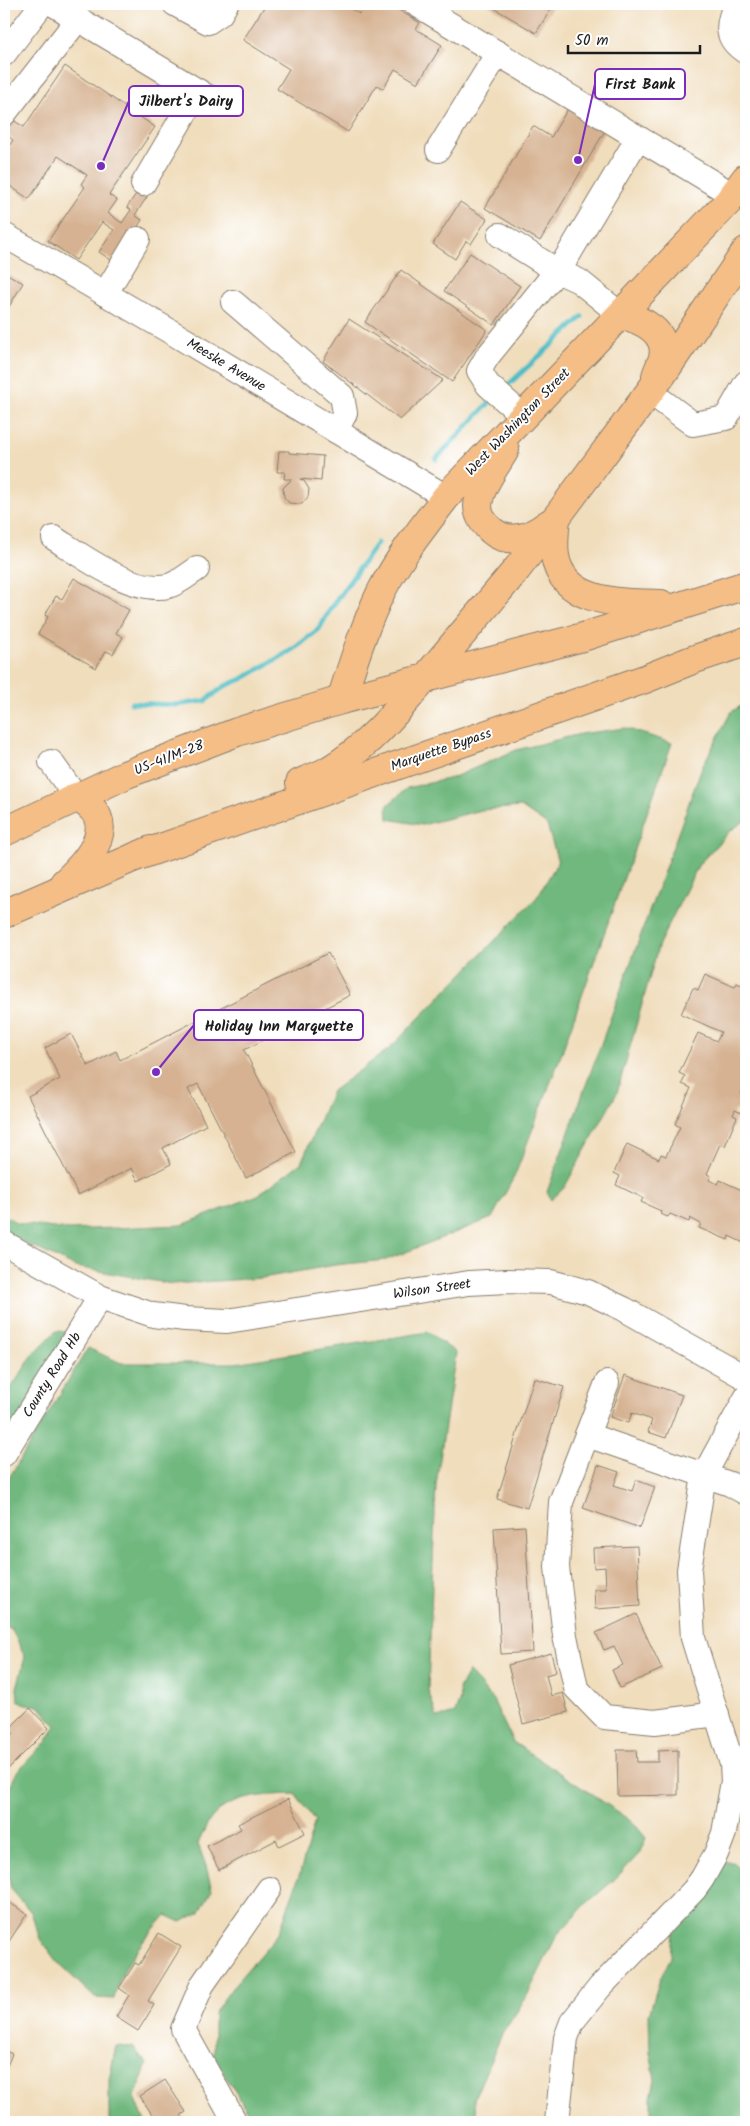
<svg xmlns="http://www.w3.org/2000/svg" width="750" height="2126" font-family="Kalam,sans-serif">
	<rect width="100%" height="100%" fill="#fff"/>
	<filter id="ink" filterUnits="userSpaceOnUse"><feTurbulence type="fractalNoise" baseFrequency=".02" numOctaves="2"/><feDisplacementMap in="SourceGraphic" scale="10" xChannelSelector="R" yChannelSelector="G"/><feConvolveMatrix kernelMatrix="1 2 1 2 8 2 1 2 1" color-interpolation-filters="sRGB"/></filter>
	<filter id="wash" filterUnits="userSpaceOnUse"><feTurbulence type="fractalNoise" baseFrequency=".0096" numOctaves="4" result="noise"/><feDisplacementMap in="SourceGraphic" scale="20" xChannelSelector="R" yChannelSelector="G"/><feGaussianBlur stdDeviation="1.12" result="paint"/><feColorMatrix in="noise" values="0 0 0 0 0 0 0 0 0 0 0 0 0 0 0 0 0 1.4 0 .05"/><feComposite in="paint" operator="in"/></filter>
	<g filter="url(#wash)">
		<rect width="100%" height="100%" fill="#f0ddbc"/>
		<!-- forest -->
		<g fill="#6fb87e" stroke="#466a4d">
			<polygon points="746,703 746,820 730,831 699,864 659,944 617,1093 564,1188 551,1200 547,1192 702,767 731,712"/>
			<polygon points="625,728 672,743 558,1063 515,1175 492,1218 386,1260 335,1265 262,1278 172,1284 76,1267 4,1233 4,1214 16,1223 69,1230 182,1225 258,1195 301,1163 332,1091 389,1049 537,897 558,862 547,825 521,807 481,810 422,825 388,819 387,806 407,788 452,778 516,750 580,734"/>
			<polygon points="56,1331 71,1332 4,1442 4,1399 34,1353"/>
			<path d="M428 1332 456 1353 436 1485 428 1690 437 1718 455 1713 460 1700 459 1689 469 1671 493 1700 513 1742 632 1821 646 1838 639 1854 615 1879 587 1903 557 1935 526 1998 502 2034 474 2099 478 2122H254L214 2057V2013L234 1985 279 1933 299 1876 315 1821 295 1794C266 1795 225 1795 208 1823 204 1830 201 1837 198 1844L206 1866 212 1890 199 1913 181 1922 166 1915C144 1940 121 1965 114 1999L95 1998 57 1962 40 1939 31 1912 11 1889 4 1854 11 1784 18 1770 46 1742 56 1726 39 1706 26 1704 18 1700 17 1688 25 1657 11 1628H4V1486L88 1348 121 1363H235Z"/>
			<polygon points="707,1862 733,1862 746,1872 746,2122 651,2122 651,2098 655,2079 650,2052 649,2014 660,1979 671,1957 674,1917"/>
			<polygon points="116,2046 133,2047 147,2064 135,2097 145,2122 109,2122 109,2080"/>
		</g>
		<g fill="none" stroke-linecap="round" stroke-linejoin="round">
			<!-- stream -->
			<g stroke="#50bec6" stroke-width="5">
				<polyline points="509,384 582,317"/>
				<polyline points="436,459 489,403"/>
				<polyline points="131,703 176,705 205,701 225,686 242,679 294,649 319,629 331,608 377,543"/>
			</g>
		</g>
		<g id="blocks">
			<!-- building -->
			<g fill="#d6b292">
				<polygon points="266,4 343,4 359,14 365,4 374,7 376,4 389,4 420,23 416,29 442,45 418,83 395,69 383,89 377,85 348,132 277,89 289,69 243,40"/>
				<polygon points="487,4 554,4 536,33"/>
				<polygon points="65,66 155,127 109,195 117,200 108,213 122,223 131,210 127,207 138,191 147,197 135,215 142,220 114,262 99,252 114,230 102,222 76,260 48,241 85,187 81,184 87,175 58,156 29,199 4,182 4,154 13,140 4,133 13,120 24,127"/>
				<polygon points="569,107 606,129 540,241 485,208 533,126 551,137"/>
				<polygon points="460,202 487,219 471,244 466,241 455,259 433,244"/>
				<polygon points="470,253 520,286 494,325 444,291"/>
				<polygon points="401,270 487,330 452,382 365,322"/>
				<polygon points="4,272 23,283 4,315"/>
				<polygon points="349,319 443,380 400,420 323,361"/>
				<polygon points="279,451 289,451 289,453 323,456 321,481 300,479 304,481 309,489 308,497 302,504 289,503 284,497 283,488 292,479 284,479 285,472 277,472"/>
				<polygon points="74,578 129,610 116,633 123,637 113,654 106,651 96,668 38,634 48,617 45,615 56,596 62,599"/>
				<polygon points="328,953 350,995 244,1050 296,1152 246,1178 198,1084 188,1089 206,1125 163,1148 171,1164 138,1181 132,1168 78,1195 28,1096 60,1079 45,1048 71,1034 88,1066 116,1051 120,1060"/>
				<polygon points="705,974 735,987 737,983 746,987 746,1088 744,1087 741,1094 746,1096 746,1115 735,1110 733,1115 737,1117 725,1146 720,1144 707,1174 711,1176 709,1180 718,1184 720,1180 746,1192 746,1244 729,1236 728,1240 699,1228 701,1224 690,1218 689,1222 670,1214 668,1217 660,1214 661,1211 641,1202 643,1198 616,1185 620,1176 614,1173 627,1144 659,1159 661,1154 666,1156 680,1127 675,1124 691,1088 682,1084 685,1076 679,1073 698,1033 717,1041 721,1032 681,1014 693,988 698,990"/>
				<polygon points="625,1375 682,1395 666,1438 648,1432 652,1420 632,1413 628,1423 610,1417"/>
				<polygon points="534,1378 564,1387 527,1508 497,1499"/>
				<polygon points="598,1465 619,1472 614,1485 632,1491 636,1480 655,1487 640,1528 583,1508"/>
				<polygon points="525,1526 533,1652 501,1654 494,1528"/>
				<polygon points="637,1546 640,1606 595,1609 594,1589 606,1589 605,1567 594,1568 593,1548"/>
				<polygon points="636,1614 662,1669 620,1688 612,1670 623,1665 614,1646 604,1650 596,1633"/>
				<polygon points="551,1653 556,1672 546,1675 551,1696 563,1693 568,1712 523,1724 508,1665"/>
				<polygon points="30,1708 49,1728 4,1773 4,1740 7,1737 9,1739 14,1734 9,1729"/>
				<polygon points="617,1750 636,1750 637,1762 658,1762 658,1751 678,1750 678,1795 618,1796"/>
				<polygon points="288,1799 305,1833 279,1846 276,1840 219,1870 207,1846 241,1829 238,1824"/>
				<polygon points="4,1899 27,1914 4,1949"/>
				<polygon points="159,1933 181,1947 148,2001 154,2005 138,2031 116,2017 129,1995 119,1988 135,1963 139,1965"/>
				<polygon points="4,2050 12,2054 4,2073"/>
				<polygon points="165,2080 186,2112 181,2115 186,2122 157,2122 140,2096"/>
			</g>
		</g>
	</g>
	<g filter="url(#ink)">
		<use href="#blocks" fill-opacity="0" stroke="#867c6c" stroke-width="1"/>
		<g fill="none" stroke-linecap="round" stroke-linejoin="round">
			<defs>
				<g id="minor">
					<polyline points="53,4 216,102"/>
					<polyline points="175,4 208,22 220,14 226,4"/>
					<polyline points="416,4 733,195"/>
					<path d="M736 4C726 25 725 39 746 52"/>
					<polyline points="4,54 42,4"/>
					<polyline points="4,114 78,19"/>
					<polyline points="438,150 498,53"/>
					<polyline points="143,184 198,91"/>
					<polyline points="4,235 173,333 446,497"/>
					<polyline points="500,235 557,271 579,281 621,315"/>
					<polyline points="105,294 138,239"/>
					<polyline points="233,302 342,396 345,413 336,431"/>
					<polyline points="650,392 693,424 726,418 746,383"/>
					<polyline points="523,416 488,385 479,371 487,357 564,262 638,138"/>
					<path d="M54 538C82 556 133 594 168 586 178 584 189 574 197 569"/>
					<polyline points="51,762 76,797"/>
					<polyline points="4,1243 100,1297 153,1315 185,1319 227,1321 469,1283 507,1281 551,1282 588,1292 624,1309 746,1378"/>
					<polyline points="607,1383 561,1502 557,1567 565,1636 576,1688 604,1717 655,1722 717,1714"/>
					<polyline points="587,1435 730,1484 746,1493"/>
					<polyline points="4,1454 100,1297"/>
					<polyline points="235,2122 183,2029 202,1985 269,1889"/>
					<polyline points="557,2122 566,2038 572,2022 600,1987 694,1890 702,1879 716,1854 724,1833 733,1781 732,1764 693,1638 689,1570 704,1475 746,1398"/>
				</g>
				<g id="major">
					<path d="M621 315C641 319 669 332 663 358 661 364 658 370 656 376"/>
					<path d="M505 450C496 466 479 487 478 506 478 513 482 521 487 526 505 547 530 538 548 524"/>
					<polyline points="427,676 517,569 556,518 662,375 746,251"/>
					<path d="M341 700C353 663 364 627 381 592 399 557 423 527 446 497L728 202 746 178"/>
				</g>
				<g id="highway">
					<path d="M556 518C555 530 553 544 555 556 563 605 624 603 661 604"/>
					<path d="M300 783C309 779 320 775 329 770 368 747 397 711 427 676"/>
					<polyline points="4,832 127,774 237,732 341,700 583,637 746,585"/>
					<polyline points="135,857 645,679 692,660 746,642"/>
					<path d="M64 883C90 859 123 821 76 797"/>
					<polyline points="4,914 151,850"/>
				</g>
			</defs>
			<!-- minor casing -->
			<use href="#minor" stroke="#867c6c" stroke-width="26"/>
			<!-- major casing -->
			<use href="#major" stroke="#867c6c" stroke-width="30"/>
			<!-- highway casing -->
			<use href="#highway" stroke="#867c6c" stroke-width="30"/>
			<!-- minor -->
			<use href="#minor" stroke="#fff" stroke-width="24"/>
			<!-- major -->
			<use href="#major" stroke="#f6be87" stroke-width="28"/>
			<!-- highway -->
			<use href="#highway" stroke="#f6be87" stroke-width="28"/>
		</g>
	</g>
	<g text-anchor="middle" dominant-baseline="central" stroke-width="4" stroke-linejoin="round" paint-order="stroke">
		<!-- street labels -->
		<g font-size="14" fill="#1c1c1c" stroke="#fff">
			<text transform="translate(226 365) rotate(31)">Meeske Avenue</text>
			<text transform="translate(518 422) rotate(-46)">West Washington Street</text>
			<text transform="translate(441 750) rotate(-19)">Marquette Bypass</text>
			<text transform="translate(169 758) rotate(-21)">US-41/M-28</text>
			<text transform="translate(432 1289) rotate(-8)">Wilson Street</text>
			<text transform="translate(52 1375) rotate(-58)">County Road Hb</text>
		</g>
	</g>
	<!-- callouts -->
	<path fill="none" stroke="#7b2cbf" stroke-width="2" d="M578 160L595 84M101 166L129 101M156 1072L194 1025"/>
	<g fill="#7b2cbf" stroke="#fff" stroke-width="2">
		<circle cx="578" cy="160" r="5"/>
		<circle cx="101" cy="166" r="5"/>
		<circle cx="156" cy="1072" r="5"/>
	</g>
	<g fill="#fff" stroke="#7b2cbf" stroke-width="2">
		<rect x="595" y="69" width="90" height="30" rx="5"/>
		<rect x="129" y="86" width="114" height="30" rx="5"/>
		<rect x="194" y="1010" width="169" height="30" rx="5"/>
	</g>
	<g font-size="15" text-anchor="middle" font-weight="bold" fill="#1c1c1c">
		<text x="640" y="89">First Bank</text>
		<text x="186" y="106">Jilbert's Dairy</text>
		<text x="279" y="1031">Holiday Inn Marquette</text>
	</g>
	<!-- margin -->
	<rect width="750" height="2126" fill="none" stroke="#fff" stroke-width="20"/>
	<!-- scale -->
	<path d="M568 45v8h132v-8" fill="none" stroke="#1c1c1c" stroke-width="2.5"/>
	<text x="575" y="45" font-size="15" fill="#1c1c1c" stroke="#ffffff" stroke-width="4" paint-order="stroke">50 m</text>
</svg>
